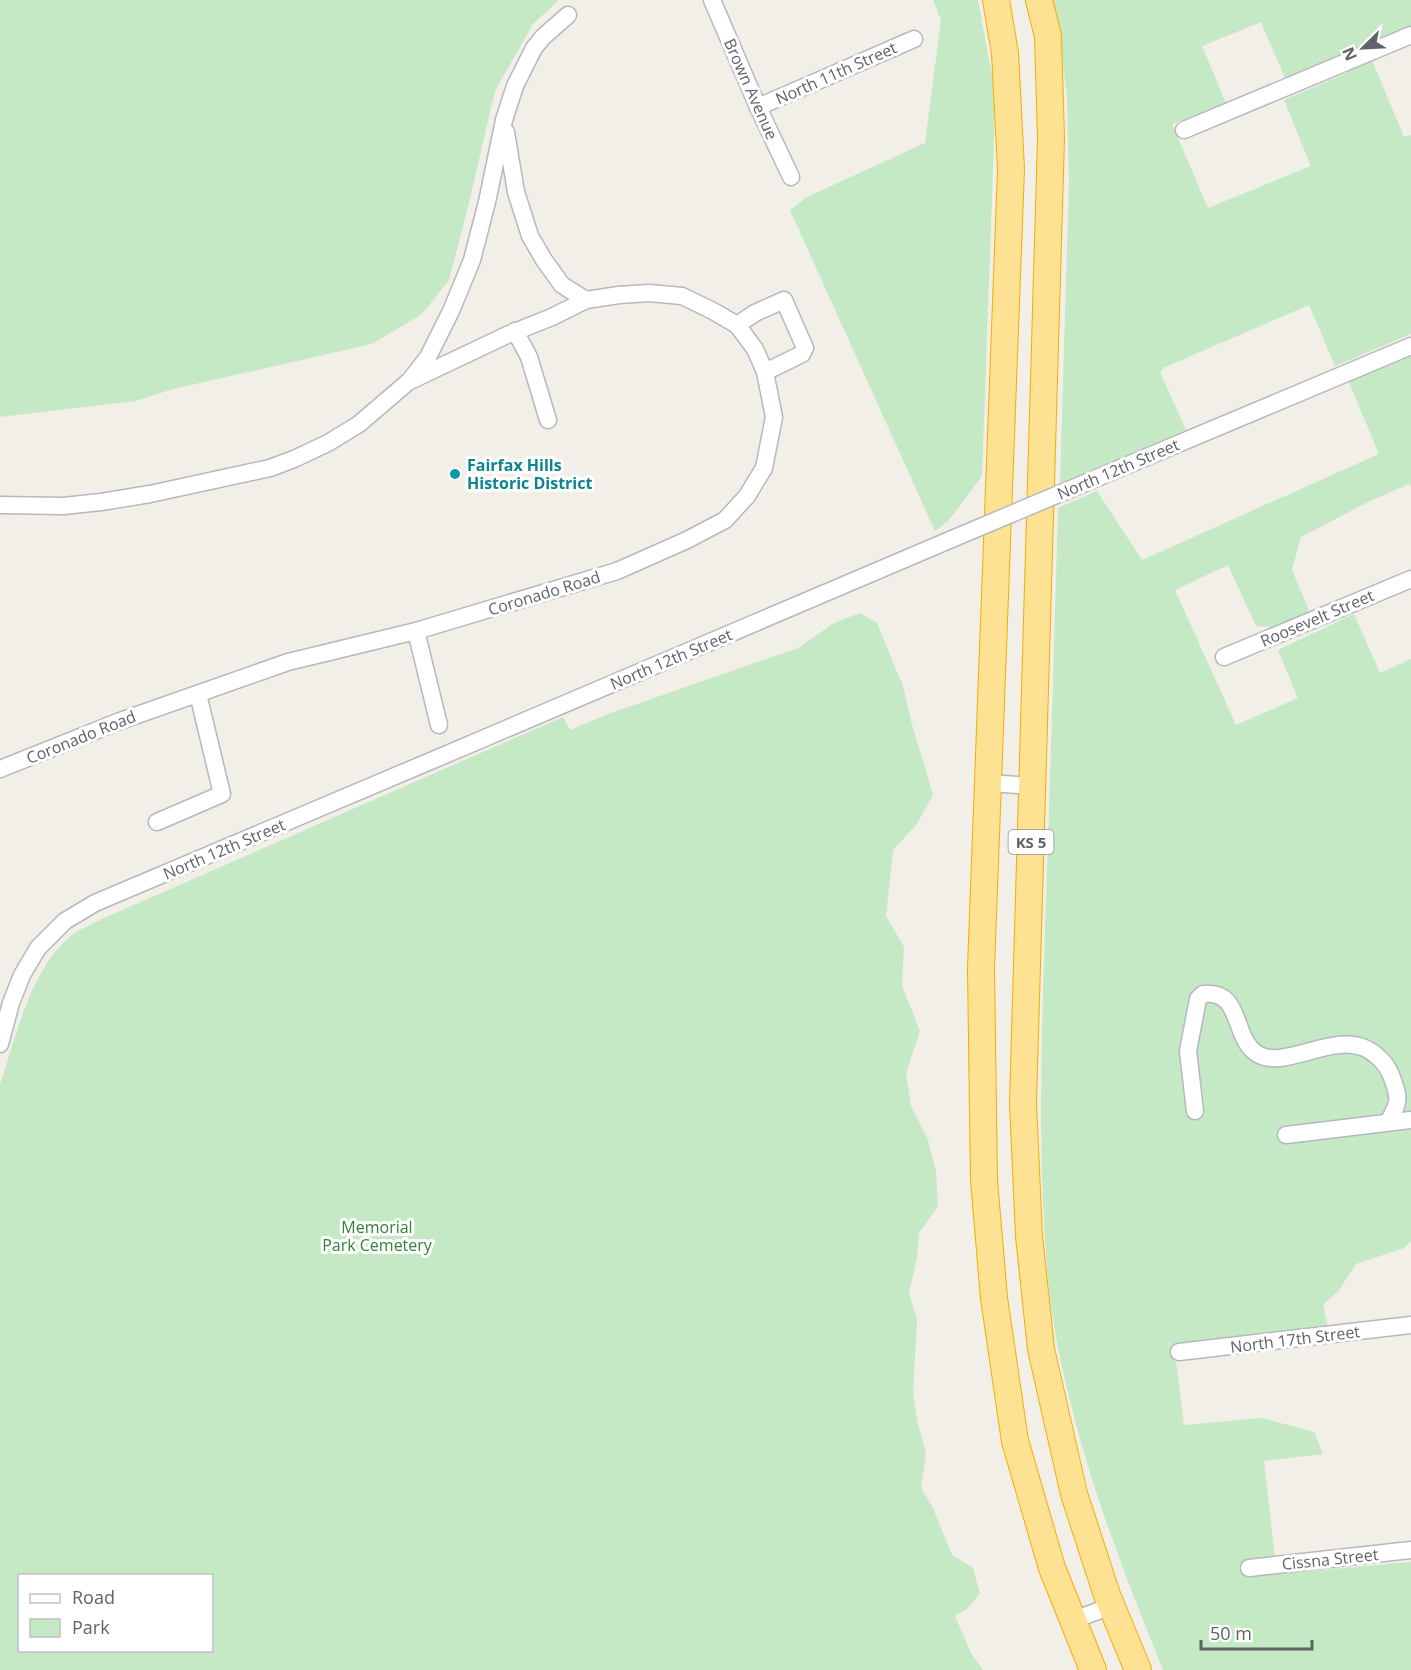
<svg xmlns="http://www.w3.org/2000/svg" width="1411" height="1670" font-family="'Open Sans',sans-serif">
	<rect width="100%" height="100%" fill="#f1efe8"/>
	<!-- green -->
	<g fill="#c5e8c5" fill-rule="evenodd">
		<polygon points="0,0 559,0 533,24 495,91 468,207 449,280 422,314 372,344 173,389 136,401 0,417"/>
		<polygon points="933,0 978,0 994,86 994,142 982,476 949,520 935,531 790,210 807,197 925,143 941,20"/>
		<polygon points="1053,0 1411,0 1411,26 1285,78 1261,22 1202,46 1226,103 1172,124 1208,208 1311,166 1284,100 1340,76 1372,60 1404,137 1411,135 1411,334 1335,366 1309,305 1165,367 1160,372 1186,430 1060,483 1069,181 1067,97 1058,23"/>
		<path d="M1411 356V487L1409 484 1368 502 1301 537 1292 570 1310 613 1272 627 1256 626 1228 565 1175 590 1236 725 1298 698 1278 650 1354 614 1380 673 1411 659V1241L1404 1248 1356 1264 1339 1290 1323 1305 1328 1326 1174 1345 1184 1425 1262 1418 1314 1432 1323 1454 1264 1461 1277 1574 1411 1562V1670H1163C1117 1557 1073 1441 1053 1320 1047 1281 1045 1241 1043 1202 1039 1111 1042 1020 1045 929 1050 789 1054 648 1058 508L1097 491 1142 560 1379 454 1349 382Z"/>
		<path d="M860 613 877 623 903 686 911 721 933 795 916 825 893 850 886 916 904 947 902 986 920 1031 906 1073 911 1106 928 1140 936 1172 938 1206 919 1233 917 1258 909 1293 917 1320 913 1393 917 1421 926 1452 921 1488 933 1508 952 1555 973 1568 980 1594 967 1609 955 1616 971 1653 983 1670H0V1084C17 1035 30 970 71 936 80 929 93 924 104 918L563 717 570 730 608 714 798 648 834 623ZM20 1576H212V1650H20Z"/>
	</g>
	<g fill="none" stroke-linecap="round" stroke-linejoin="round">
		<defs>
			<g id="minor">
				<polyline points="712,0 758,107 791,177"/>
				<polyline points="758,107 914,39"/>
				<polyline points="1184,130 1411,35"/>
				<polyline points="506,132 516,192 530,236 544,260 562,285 586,300"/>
				<polyline points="737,325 755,313 784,300 805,348 802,354 765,372"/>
				<polyline points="515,331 529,357 548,420"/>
				<polyline points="411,379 428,357 451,311 472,260 487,202 504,120 515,86 534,48 543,37 568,15"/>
				<polyline points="1092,480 1411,346"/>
				<polyline points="0,505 63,506 101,502 150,494 270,468 294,459 328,443 359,424 408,382 507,335 552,317 586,300 619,295 649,293 682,296 713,311 737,325 755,349 765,372 774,417 764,468 747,496 725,520 687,540 617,571 416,631 288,662 120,721 0,769"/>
				<polyline points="416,631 439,725"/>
				<polyline points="1224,657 1411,579"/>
				<polyline points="988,783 1032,786"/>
				<polyline points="157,822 222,794 198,694"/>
				<polyline points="0,1044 11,1003 22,975 38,948 65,921 95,903 433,760 952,539"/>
				<path d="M1195 1111 1188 1051 1198 999 1203 994C1242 989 1232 1036 1256 1053 1286 1074 1343 1022 1378 1057 1384 1062 1388 1068 1391 1075 1400 1099 1400 1101 1388 1122"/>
				<polyline points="1286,1135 1411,1120"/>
				<polyline points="1179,1352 1411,1325"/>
				<polyline points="1249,1568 1411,1550"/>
				<polyline points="1073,1620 1112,1606"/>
			</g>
			<g id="highway">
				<polyline points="996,0 1005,53 1011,169 981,968 984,1180 994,1298 1015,1441 1052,1568 1093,1670"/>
				<polyline points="1039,0 1048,36 1051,138 1023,1103 1029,1236 1041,1349 1074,1494 1107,1595 1138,1670"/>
			</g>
		</defs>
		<!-- minor casing -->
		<use href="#minor" stroke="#b5b8bc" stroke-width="19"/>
		<!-- highway casing -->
		<use href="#highway" stroke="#f9ab00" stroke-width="28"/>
		<!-- minor -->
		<use href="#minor" stroke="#fff" stroke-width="16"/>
		<!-- highway -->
		<use href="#highway" stroke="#fde293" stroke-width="26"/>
		<defs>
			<polyline id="minor-bridge" points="952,539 1092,480"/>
		</defs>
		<!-- minor-bridge casing -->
		<use href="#minor-bridge" stroke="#b5b8bc" stroke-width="19" stroke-linecap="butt"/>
		<!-- minor-bridge -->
		<use href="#minor-bridge" stroke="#fff" stroke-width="16"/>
	</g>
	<!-- markers -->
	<circle fill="#0f9aa8" stroke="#fff" stroke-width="2" cx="455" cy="474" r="6"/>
	<g text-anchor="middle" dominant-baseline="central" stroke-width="6" stroke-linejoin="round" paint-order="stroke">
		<!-- shield labels -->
		<rect fill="#fff" stroke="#8f9295" stroke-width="1.5" x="1008.5" y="830" width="45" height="24" rx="4.5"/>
		<g font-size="15" font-weight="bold" fill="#5f6368">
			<text x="1031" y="842">KS 5</text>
		</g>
		<!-- street labels -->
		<g font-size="16" fill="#5f6368" stroke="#fff">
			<text transform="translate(836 73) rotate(-24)">North 11th Street</text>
			<text transform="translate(751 89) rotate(66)">Brown Avenue</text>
			<text transform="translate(1118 469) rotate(-23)">North 12th Street</text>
			<text transform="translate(544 593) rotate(-17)">Coronado Road</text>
			<text transform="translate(1317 618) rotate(-23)">Roosevelt Street</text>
			<text transform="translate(671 659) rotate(-23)">North 12th Street</text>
			<text transform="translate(81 737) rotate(-22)">Coronado Road</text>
			<text transform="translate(224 849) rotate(-23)">North 12th Street</text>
			<text transform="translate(1295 1339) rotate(-7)">North 17th Street</text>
			<text transform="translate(1330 1559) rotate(-6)">Cissna Street</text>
		</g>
		<!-- culture labels -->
		<g font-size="16" font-weight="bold" fill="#0d838f" stroke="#fff" text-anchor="start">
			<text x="467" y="465">Fairfax Hills<tspan x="467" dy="18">Historic District</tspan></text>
		</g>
		<!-- park labels -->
		<g font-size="16" fill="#348238" stroke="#fff">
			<text x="377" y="1227">Memorial<tspan x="377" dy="18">Park Cemetery</tspan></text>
		</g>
	</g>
	<!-- legend -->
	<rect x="18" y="1574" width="195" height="78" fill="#ffffff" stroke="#bfc1c3" stroke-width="1.5"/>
	<rect x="30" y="1594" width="30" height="9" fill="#ffffff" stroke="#bfc1c3" stroke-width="1.5"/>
	<text x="72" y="1604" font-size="18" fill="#5f6368">Road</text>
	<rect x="30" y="1619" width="30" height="18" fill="#c5e8c5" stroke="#bfc1c3" stroke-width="1.5"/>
	<text x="72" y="1634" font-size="18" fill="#5f6368">Park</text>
	<!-- north arrow -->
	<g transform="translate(1363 48) rotate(246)" stroke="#ffffff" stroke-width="4.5" paint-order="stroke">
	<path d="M0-4.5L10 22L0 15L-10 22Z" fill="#5f6368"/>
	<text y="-9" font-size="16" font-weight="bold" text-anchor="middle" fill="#5f6368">N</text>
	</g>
	<!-- scale -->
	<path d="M1201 1640v9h111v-9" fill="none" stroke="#5f6368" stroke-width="3"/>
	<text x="1210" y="1640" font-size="18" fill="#5f6368" stroke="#ffffff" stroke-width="4.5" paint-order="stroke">50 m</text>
</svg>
